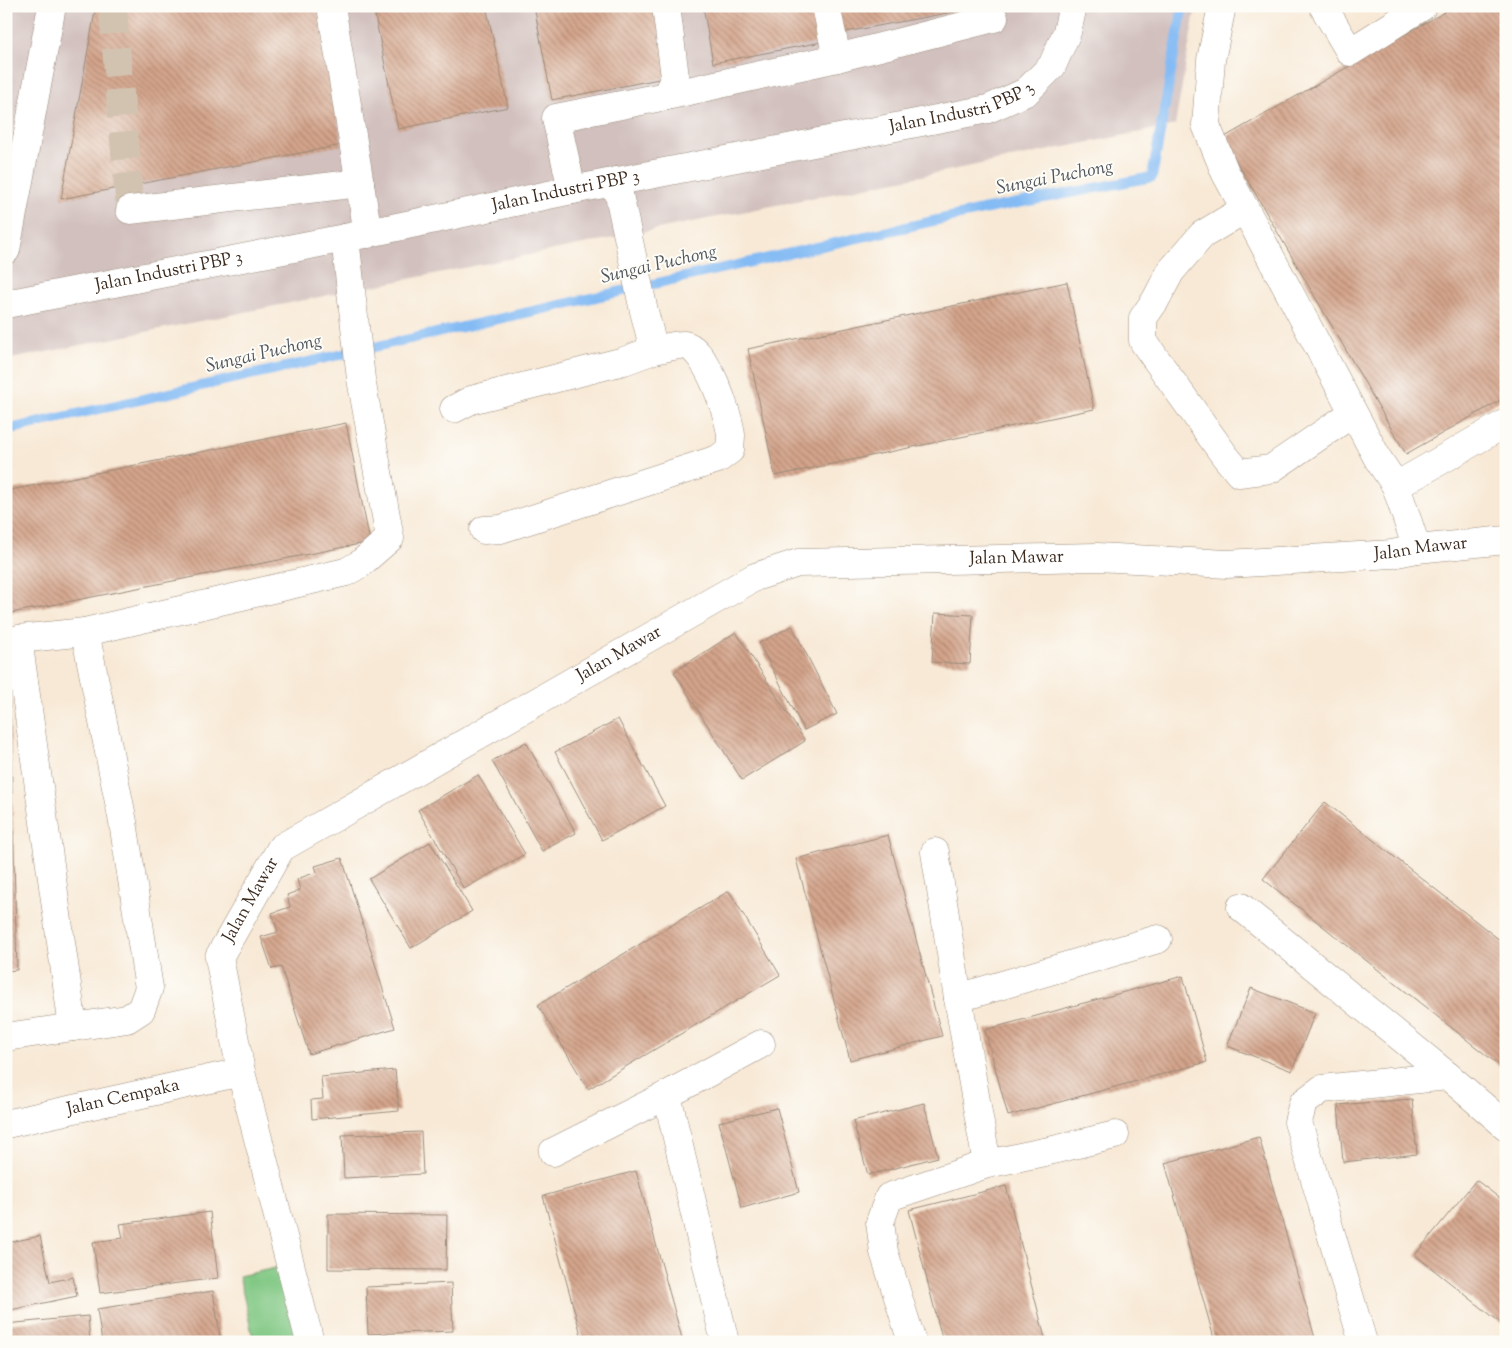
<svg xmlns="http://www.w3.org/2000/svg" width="1512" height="1348" font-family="'Sorts Mill Goudy',serif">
	<defs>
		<pattern id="building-back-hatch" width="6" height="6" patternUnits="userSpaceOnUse" patternTransform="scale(1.25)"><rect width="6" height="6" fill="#d4a48b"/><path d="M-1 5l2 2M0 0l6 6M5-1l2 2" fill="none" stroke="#ad8671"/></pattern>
	</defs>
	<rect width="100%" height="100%" fill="#fdfcf7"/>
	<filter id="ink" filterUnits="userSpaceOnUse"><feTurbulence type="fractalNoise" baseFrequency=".02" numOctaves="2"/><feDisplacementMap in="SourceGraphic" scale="10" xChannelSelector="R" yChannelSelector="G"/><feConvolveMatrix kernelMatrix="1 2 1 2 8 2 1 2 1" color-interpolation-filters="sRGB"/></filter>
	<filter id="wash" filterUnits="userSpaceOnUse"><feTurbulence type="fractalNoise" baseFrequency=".0096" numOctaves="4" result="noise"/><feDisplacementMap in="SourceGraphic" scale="20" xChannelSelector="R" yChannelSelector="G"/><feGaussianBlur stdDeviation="1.12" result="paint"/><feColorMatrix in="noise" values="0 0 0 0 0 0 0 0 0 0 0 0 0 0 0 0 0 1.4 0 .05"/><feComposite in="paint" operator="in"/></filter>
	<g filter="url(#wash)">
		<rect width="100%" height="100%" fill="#f8e9d6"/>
		<!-- industrial -->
		<polygon fill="#d1c0bd" points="6,6 1196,6 1175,125 6,360"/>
		<!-- garden -->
		<polygon fill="#81c884" stroke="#5e7951" points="280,1267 296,1334 261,1342 254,1342 239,1276"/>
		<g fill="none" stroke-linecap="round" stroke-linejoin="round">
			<!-- stream -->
			<polyline stroke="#84bbf4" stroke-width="10" points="6,430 982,210 1152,177 1183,6"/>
		</g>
		<g id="blocks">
			<!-- building -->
			<g fill="url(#building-back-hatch)">
				<polygon points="96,6 317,6 342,145 61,199"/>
				<polygon points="373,6 486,6 508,107 398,129"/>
				<polygon points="534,6 655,6 669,77 552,100"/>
				<polygon points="703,6 816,6 822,42 713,63"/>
				<polygon points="835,6 980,6 980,7 840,33"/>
				<polygon points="1455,6 1506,6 1506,397 1406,454 1223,138"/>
				<polygon points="1067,282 1094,409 775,476 748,349"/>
				<polygon points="346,423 370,542 6,614 6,491"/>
				<polygon points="935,613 973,615 970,664 932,662"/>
				<polygon points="792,626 837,714 804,730 759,643"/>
				<polygon points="736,632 805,741 742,780 674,672"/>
				<polygon points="6,675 9,675 17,970 6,971"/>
				<polygon points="618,719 665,806 602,840 555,752"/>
				<polygon points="526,742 576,833 542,851 492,761"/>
				<polygon points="478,775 525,854 464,889 418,810"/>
				<polygon points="1325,802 1506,945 1506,1059 1500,1066 1263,879"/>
				<polygon points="888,835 942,1036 850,1060 796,859"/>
				<polygon points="430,842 472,911 411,948 369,879"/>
				<polygon points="342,858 395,1028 309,1054 281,967 272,969 261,937 278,932 272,913 290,907 287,895 300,890 297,879 317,872 315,866"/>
				<polygon points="729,891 780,975 588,1089 538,1005"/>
				<polygon points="1183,976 1207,1062 1008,1116 985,1030"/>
				<polygon points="1251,988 1315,1013 1292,1071 1227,1046"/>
				<polygon points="395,1070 399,1111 312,1119 311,1100 323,1099 321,1077"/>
				<polygon points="1412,1099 1417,1154 1343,1162 1338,1105"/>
				<polygon points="924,1103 938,1157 868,1175 853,1121"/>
				<polygon points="777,1108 799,1192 742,1208 719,1122"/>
				<polygon points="421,1132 423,1174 344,1178 342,1135"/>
				<polygon points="1259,1137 1316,1342 1215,1342 1165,1163"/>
				<polygon points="636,1171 683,1342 583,1342 543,1196"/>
				<polygon points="1476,1180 1506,1203 1506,1327 1415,1255"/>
				<polygon points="1006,1186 1046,1342 943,1342 909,1210"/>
				<polygon points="210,1212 218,1278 100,1293 93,1242 123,1238 120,1224"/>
				<polygon points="328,1214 447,1215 446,1270 328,1269"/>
				<polygon points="40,1236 50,1282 73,1277 77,1296 6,1311 6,1243"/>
				<polygon points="451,1283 453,1331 368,1334 366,1287"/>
				<polygon points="213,1291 221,1342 102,1342 97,1309"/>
				<polygon points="88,1316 90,1342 6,1342 6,1324"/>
			</g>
		</g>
	</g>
	<g filter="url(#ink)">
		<use href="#blocks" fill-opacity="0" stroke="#9a8a7a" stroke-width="1"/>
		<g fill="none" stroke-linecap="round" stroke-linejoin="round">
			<!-- minor-tunnel -->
			<polyline stroke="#d2c3b1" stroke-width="28" stroke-dasharray="28 14" stroke-linecap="butt" points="114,6 113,12 130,210"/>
			<defs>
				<g id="minor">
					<polyline points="331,6 368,234"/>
					<polyline points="1222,6 1211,60 1206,125 1225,172 1245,209 1378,459 1396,486 1506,423"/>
					<polyline points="1323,6 1350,52 1423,6"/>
					<polyline points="837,58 994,18"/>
					<polyline points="666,96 837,58 826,6"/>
					<polyline points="572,190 556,118 666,96 675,77 666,6"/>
					<polyline points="1245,209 1202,235 1171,271 1155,301 1143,318 1143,341 1225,456 1239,473 1271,469 1353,413"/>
					<polyline points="130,210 360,183"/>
					<polyline points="6,250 52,6"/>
					<path id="s1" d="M6 304 345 238 572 190 988 109 1026 92 1052 66 1067 32 1073 6"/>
					<polyline points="454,409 471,400 624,361 654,350"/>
					<polyline points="1396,486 1417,549"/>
					<path d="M484 530 501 529 718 459 730 450C730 445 731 440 731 435 729 415 706 348 685 345 677 344 662 349 654 350L644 311 616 181"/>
					<polyline points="935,852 958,998 987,1164"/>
					<polyline points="1241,907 1448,1076 1506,1126"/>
					<polyline points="958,998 1158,939"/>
					<polyline points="73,1027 18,639 85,632 346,572 360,564 390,538 361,379 345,238"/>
					<polyline points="6,1037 127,1019 141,1010 149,988 123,822 85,632"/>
					<polyline points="667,1095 725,1342"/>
					<path id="s2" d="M6 1124 241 1072"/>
					<polyline points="553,1152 667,1095 761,1044"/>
					<path id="s3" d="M310 1342 241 1072 219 957 281 848 755 577 798 563 1097 557 1227 564 1392 554 1417 549 1506 540"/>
					<polyline points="912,1342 884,1252 880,1222 889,1197 987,1164 1049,1151 1115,1135"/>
					<polyline points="1363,1342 1298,1122 1303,1103 1322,1089 1448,1076"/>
				</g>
			</defs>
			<!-- minor casing -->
			<use href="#minor" stroke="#9a8a7a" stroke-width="29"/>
			<!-- minor -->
			<use href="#minor" stroke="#fff" stroke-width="28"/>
		</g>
	</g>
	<g text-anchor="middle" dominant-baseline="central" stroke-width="4" stroke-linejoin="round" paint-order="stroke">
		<!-- street labels -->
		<g font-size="18" fill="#3b2a1e" stroke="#fdfcf7">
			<text stroke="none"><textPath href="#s1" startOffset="976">Jalan Industri PBP 3</textPath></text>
			<text stroke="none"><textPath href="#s1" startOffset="571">Jalan Industri PBP 3</textPath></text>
			<text stroke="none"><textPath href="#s1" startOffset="166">Jalan Industri PBP 3</textPath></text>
			<text stroke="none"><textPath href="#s3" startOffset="1736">Jalan Mawar</textPath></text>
			<text stroke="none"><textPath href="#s3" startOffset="1331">Jalan Mawar</textPath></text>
			<text stroke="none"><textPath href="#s3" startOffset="911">Jalan Mawar</textPath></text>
			<text stroke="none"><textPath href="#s3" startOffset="461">Jalan Mawar</textPath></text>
			<text stroke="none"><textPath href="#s2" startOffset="120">Jalan Cempaka</textPath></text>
		</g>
		<!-- water labels -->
		<g font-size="19" font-style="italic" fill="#51565e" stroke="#fdfcf7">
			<text transform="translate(1055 178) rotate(-11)">Sungai Puchong</text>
			<text transform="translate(659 265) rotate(-13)">Sungai Puchong</text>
			<text transform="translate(264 354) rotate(-13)">Sungai Puchong</text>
		</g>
	</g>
	<!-- margin -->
	<rect width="1512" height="1348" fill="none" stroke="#fdfcf7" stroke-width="25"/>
</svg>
